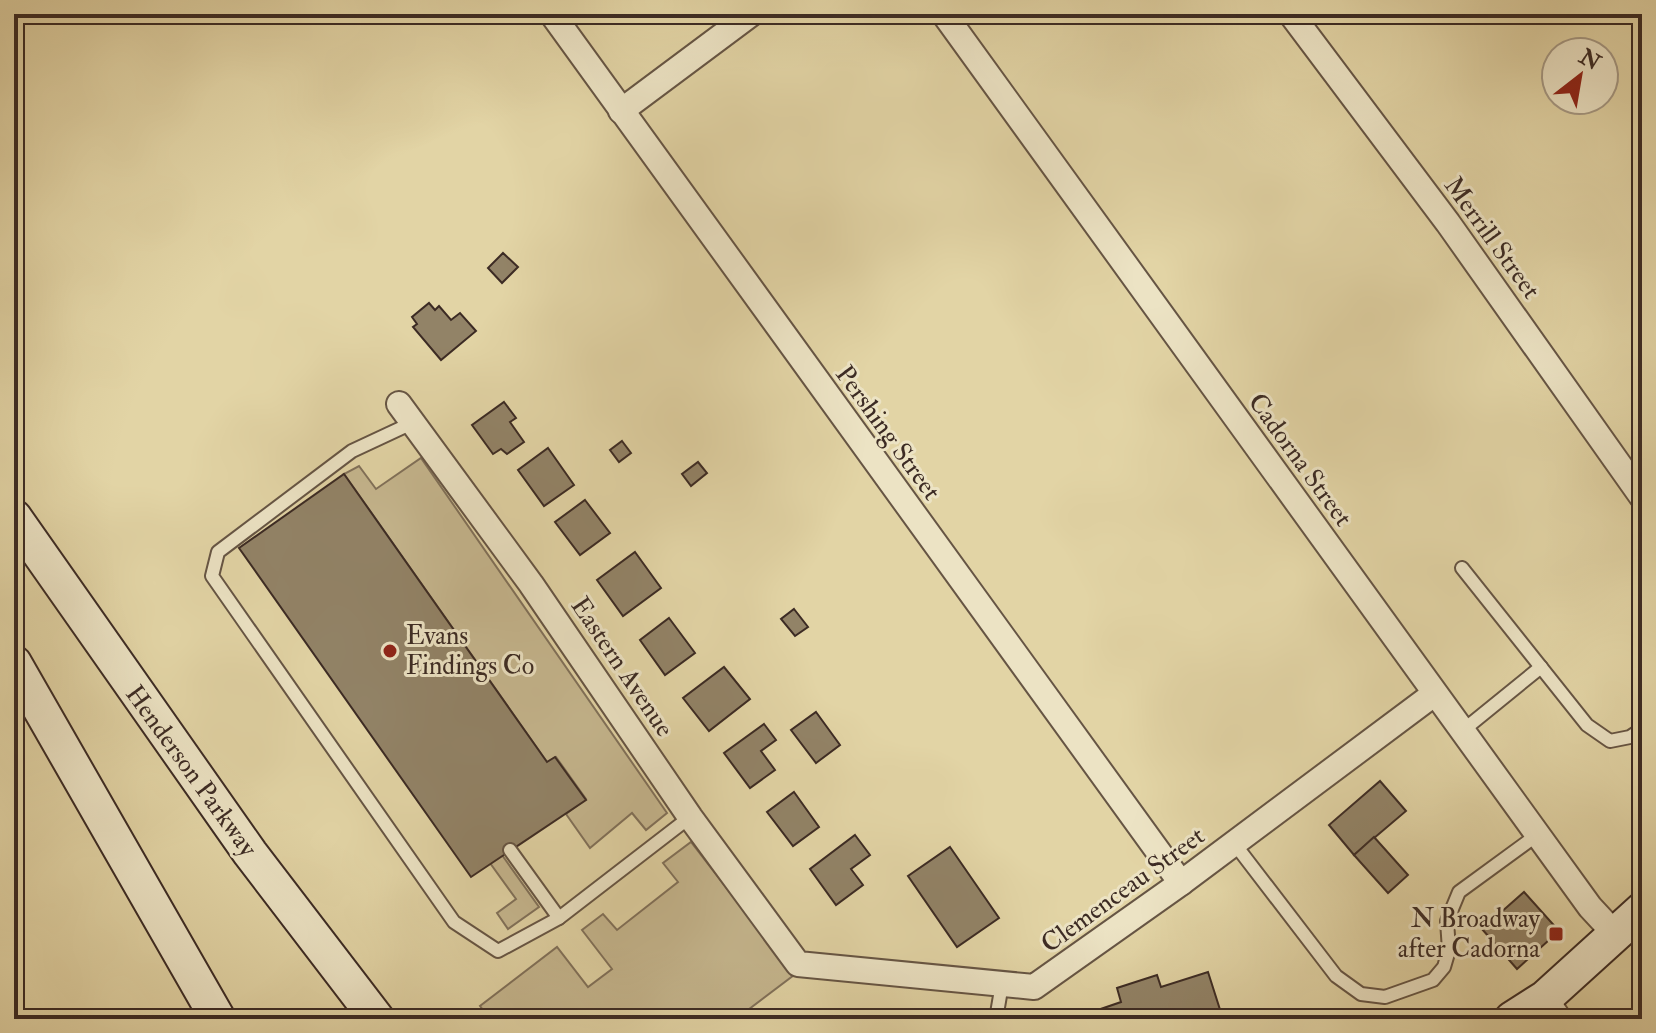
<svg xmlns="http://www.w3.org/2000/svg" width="1656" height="1033" font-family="'IM FELL Double Pica',serif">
	<rect width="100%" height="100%" fill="#e2d4a5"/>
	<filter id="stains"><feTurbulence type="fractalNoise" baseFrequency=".0025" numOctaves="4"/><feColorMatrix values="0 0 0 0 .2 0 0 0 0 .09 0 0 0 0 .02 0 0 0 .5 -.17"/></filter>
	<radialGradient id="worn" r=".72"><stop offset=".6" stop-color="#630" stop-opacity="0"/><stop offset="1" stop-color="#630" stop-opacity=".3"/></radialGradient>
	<!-- green -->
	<g fill="#c6b78f" stroke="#81715a" stroke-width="2">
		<polygon points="421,458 667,813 646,830 632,813 590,848 566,814 586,799 556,757 547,762 344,474 359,466 376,489"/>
		<polygon points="691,842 794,975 736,1019 490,1019 480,1006 557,947 588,987 612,969 582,930 603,914 617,930 678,882 663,863"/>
		<polygon points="502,855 539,907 508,929 497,913 516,899 490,863"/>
	</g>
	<!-- building -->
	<g fill="#928367" stroke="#3c2b24" stroke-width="2">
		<polygon points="503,253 518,267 502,283 488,268"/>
		<polygon points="429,303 435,310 439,306 451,320 460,313 476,331 441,360 413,327 417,324 412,317"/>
		<polygon points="504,402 516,418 510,422 524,442 507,454 501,449 493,454 472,425"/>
		<polygon points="622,441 631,453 619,462 610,450"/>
		<polygon points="548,448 574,485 544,506 518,470"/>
		<polygon points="698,462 707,473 691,486 682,474"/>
		<polygon points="344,474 547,762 555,757 586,800 471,877 239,548"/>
		<polygon points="585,500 610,533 580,555 555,522"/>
		<polygon points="635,552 661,588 623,616 597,580"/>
		<polygon points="794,609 808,627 795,636 781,619"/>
		<polygon points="669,618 695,653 665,675 640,640"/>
		<polygon points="724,667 750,699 709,731 683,698"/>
		<polygon points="816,712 840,745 816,763 791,730"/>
		<polygon points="764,724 776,740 761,751 775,770 750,788 724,753"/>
		<polygon points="1380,781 1406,811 1354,855 1329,825"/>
		<polygon points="794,792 819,827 793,846 767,812"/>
		<polygon points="855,835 870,855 851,869 863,885 836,905 810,869"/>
		<polygon points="1374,837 1408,875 1388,893 1354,855"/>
		<polygon points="950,847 999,918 957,947 908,876"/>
		<polygon points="1524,892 1559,931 1517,969 1482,929"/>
		<polygon points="1208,972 1223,1019 1094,1019 1092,1012 1121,1002 1117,988 1157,975 1161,987"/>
	</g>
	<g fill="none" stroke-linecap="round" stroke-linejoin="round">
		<defs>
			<g id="lane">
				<polyline points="412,423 352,451 218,552 212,576 454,922 498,951 559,918 690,817"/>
				<polyline points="1462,568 1587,725 1610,741 1630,737 1642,729"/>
				<polyline points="1461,732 1541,667"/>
				<polyline points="1234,843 1336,976 1361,994 1385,997 1433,980 1444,967 1449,950 1447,921 1459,892 1537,835"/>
				<polyline points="510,850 559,918"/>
				<polyline points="996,1019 1002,984"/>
			</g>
			<g id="street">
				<polyline points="552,14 1181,883"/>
				<polyline points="944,14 1590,907 1616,935"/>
				<polyline points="1291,14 1448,223 1642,497"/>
				<polyline points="621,111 751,14"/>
				<polyline points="399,404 531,584 690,817 798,964 1034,987 1181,883 1434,694"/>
				<polyline points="1545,998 1559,1019"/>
			</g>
			<g id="secondary">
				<polyline points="14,517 250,853 377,1019"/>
				<polyline points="14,663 218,1019"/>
				<polyline points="1512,1019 1545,998 1642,910"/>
			</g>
		</defs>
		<!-- lane casing -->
		<use href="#lane" stroke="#654" stroke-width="16"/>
		<!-- street casing -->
		<use href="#street" stroke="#654" stroke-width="28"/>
		<!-- secondary casing -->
		<use href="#secondary" stroke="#3c2b24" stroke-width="38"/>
		<!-- lane -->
		<use href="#lane" stroke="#ece3c4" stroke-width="12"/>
		<!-- street -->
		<use href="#street" stroke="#ece3c4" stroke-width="24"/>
		<!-- secondary -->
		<use href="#secondary" stroke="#ece3c4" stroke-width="34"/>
	</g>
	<!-- markers -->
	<g fill="#8f2418" stroke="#ece3c4" stroke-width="3">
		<circle cx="390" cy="651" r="8"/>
		<rect x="1548" y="926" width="16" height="16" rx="4"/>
	</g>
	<g text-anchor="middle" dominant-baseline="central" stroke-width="6" stroke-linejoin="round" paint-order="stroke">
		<!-- street labels -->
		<g font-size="26" fill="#3c2b24" stroke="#ece3c4">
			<text transform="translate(1492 238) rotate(54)">Merrill Street</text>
			<text transform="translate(888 433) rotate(54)">Pershing Street</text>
			<text transform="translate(1300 460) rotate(54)">Cadorna Street</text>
			<text transform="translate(622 667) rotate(56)">Eastern Avenue</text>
			<text transform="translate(191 771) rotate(54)">Henderson Parkway</text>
			<text transform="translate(1123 890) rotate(-36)">Clemenceau Street</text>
		</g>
		<!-- poi labels -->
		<g font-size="26" fill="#3c2b24" stroke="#ece3c4" text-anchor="start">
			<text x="406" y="636">Evans<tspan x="406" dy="30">Findings Co</tspan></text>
			<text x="1540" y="919" text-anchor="end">N Broadway<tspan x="1540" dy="30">after Cadorna</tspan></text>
		</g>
	</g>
	<!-- margin -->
	<rect width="1656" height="1033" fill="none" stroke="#e2d4a5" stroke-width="48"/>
	<rect x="16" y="16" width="1624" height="1001" fill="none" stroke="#3c2b24" stroke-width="4"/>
	<rect x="24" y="24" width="1608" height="985" fill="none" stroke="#3c2b24" stroke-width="2"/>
	<!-- north arrow -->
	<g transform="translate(1580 76) rotate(31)"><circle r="38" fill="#ece3c4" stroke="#a69984" stroke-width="2"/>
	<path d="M0-6L14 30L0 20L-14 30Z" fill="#8f2418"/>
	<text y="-12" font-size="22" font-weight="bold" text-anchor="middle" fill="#3c2b24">N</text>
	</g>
	<rect width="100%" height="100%" filter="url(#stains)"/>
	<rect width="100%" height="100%" fill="url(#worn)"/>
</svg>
